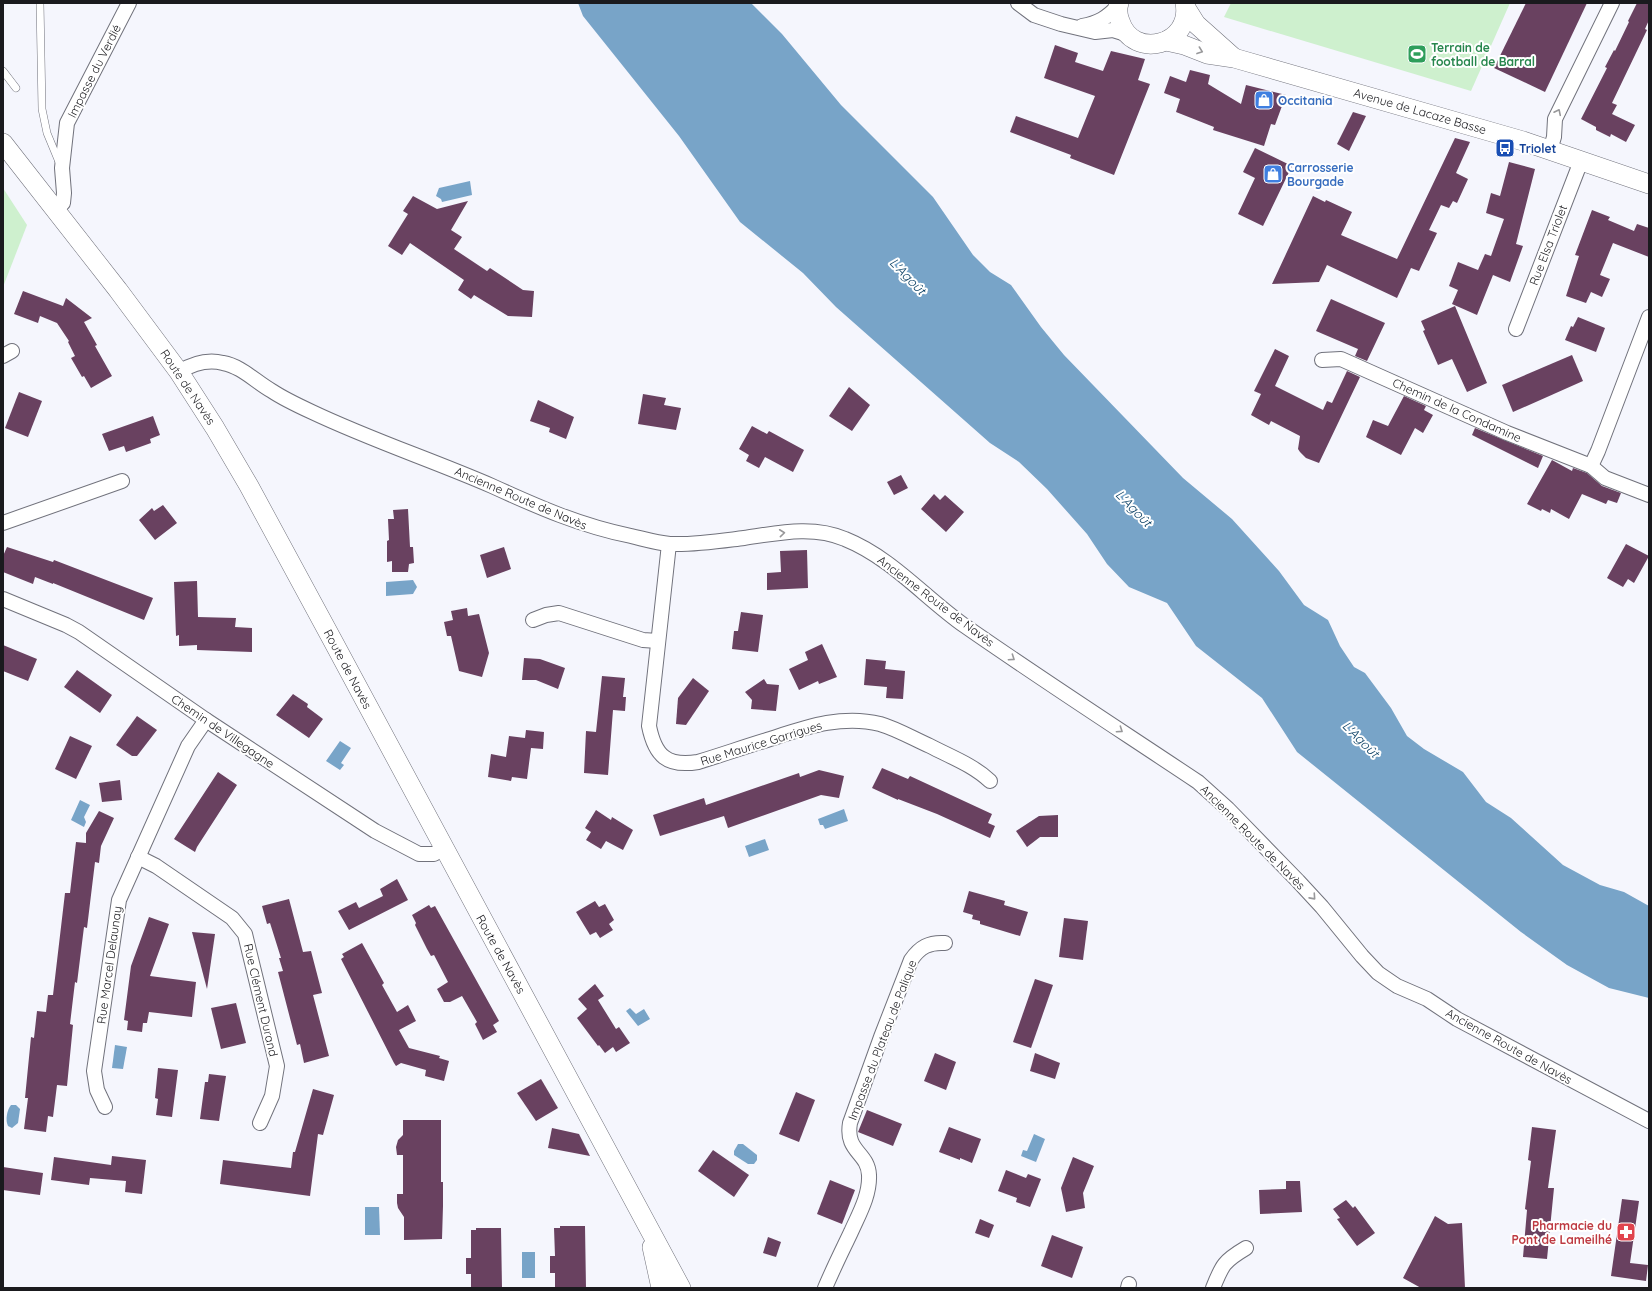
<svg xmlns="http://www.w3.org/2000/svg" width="1652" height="1291" font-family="Quicksand,sans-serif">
	<rect width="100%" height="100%" fill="#f5f6fd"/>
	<!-- green -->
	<g fill="#cef0ce">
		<polygon points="1231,3 1510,3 1471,91 1224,17"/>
		<polygon points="3,188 27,225 3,287"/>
	</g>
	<!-- water -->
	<g fill="#78a4c8">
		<polygon points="578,3 751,3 782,34 841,105 933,197 973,255 990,272 1011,285 1041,327 1064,355 1183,478 1232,519 1279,571 1304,605 1328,620 1340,646 1354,667 1365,673 1391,708 1407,736 1424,749 1463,772 1486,802 1511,818 1563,865 1600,885 1624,892 1649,906 1649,998 1609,988 1567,965 1521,932 1297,752 1262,698 1196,646 1167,603 1129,587 1107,564 1087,534 1047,489 1019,462 990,443 836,307 803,273 740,222 679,136 583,16"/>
		<polygon points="470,181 472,195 442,202 441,199 436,196 439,188"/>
		<polygon points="413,580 417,587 413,594 386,596 386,582"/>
		<polygon points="340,741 351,748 341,763 344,765 340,770 326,761"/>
		<polygon points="80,800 90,805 84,817 86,822 84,827 71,820"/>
		<polygon points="844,809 848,821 825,829 823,825 820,825 818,819"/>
		<polygon points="765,839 769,850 749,857 745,846"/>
		<polygon points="630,1008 636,1014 644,1009 650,1019 638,1026 626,1011"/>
		<polygon points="115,1045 127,1047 123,1069 112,1068"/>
		<path d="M11 1105H16L20 1109 18 1123 12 1128 8 1126C5 1120 7 1110 11 1105Z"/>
		<polygon points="1034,1134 1045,1139 1036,1162 1021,1156 1023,1150 1027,1151"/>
		<polygon points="738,1144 743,1144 757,1155 757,1160 754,1164 748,1164 734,1155 734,1151"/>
		<polygon points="365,1207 379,1207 380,1235 365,1235"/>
		<rect x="522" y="1252" width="13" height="26"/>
	</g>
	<!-- building -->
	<g fill="#694160">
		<polygon points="1526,3 1587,3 1545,92 1494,68"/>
		<polygon points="1637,3 1649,3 1649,20 1645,29 1647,30 1612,103 1617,105 1612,114 1635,125 1626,142 1611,134 1610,137 1596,130 1596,127 1581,119 1607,68 1605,67 1614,50 1615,51 1629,22 1628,21"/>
		<polygon points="1055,45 1078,53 1075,62 1103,71 1111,51 1145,59 1138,80 1150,84 1114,175 1070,158 1071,155 1010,132 1016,116 1078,138 1095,96 1044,78"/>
		<polygon points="1190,70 1210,75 1208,84 1241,104 1246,85 1286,95 1275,125 1271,124 1264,146 1213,130 1214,127 1176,112 1180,99 1164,93 1170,76 1186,82"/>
		<polygon points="1353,112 1366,116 1349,151 1337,144"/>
		<polygon points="1455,138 1470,142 1456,173 1468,179 1457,203 1453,201 1449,208 1441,205 1429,230 1437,233 1419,271 1411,268 1397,298 1327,265 1319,282 1272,284 1313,196 1325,202 1326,200 1352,212 1341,235 1397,259"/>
		<polygon points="1255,148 1292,166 1263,226 1238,214 1255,178 1243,172"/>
		<polygon points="1509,162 1535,169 1516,244 1523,246 1510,282 1493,275 1477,315 1452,304 1458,290 1449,286 1458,262 1478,270 1485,254 1491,256 1504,219 1486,213 1491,193 1500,196"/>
		<polygon points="413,196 437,209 468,201 451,230 462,237 454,249 487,271 490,268 523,290 534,291 532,317 508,316 474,295 471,299 458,290 464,280 410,243 402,255 388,246 408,214 403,211"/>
		<polygon points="1592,210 1610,217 1608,220 1634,231 1637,224 1649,228 1649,257 1613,243 1600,275 1610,279 1602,297 1591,292 1586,303 1566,296 1579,256 1575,255"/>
		<polygon points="23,291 63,306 66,298 92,318 84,322 97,345 95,346 112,376 91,388 84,376 82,377 71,358 75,356 68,342 69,341 57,323 40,316 38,323 14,314"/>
		<polygon points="1331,299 1385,323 1367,361 1355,356 1358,349 1316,331"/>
		<polygon points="1455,306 1487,383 1467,392 1452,359 1438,365 1423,331 1425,330 1421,321"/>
		<polygon points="1578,317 1605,328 1596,352 1565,340 1571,326 1573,327"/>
		<polygon points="1275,349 1289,356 1275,386 1323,410 1327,401 1332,403 1347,371 1360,377 1319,463 1306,458 1300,452 1298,449 1300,436 1271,421 1269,425 1251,415 1261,394 1254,391"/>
		<polygon points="1572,355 1583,381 1513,412 1502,385"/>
		<polygon points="849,387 870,405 852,431 829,416"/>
		<polygon points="19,392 42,401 28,437 5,428"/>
		<polygon points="643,394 666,398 664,405 681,408 676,430 638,424"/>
		<polygon points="1404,396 1426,406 1424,410 1433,415 1423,433 1415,428 1401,455 1366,437 1373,420 1388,426"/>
		<polygon points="538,400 574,417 566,439 549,432 550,428 530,421"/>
		<polygon points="153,416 160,435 150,439 151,443 126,452 124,446 109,451 102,434"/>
		<polygon points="752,426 767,434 769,431 804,450 793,472 765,457 759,468 746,461 749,455 739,449"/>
		<polygon points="1475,428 1543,456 1538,468 1472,435"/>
		<polygon points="1552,460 1572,471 1573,468 1587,473 1602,486 1621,493 1617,503 1608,500 1606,504 1582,494 1569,519 1551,509 1550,513 1542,509 1541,511 1527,504"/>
		<polygon points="901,475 908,488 894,495 887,482"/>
		<polygon points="934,494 940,500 945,495 964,512 946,532 921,509"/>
		<polygon points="163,505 177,523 155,540 139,520 152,508 154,511"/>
		<polygon points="408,509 410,547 413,547 414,563 409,564 408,572 392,572 392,561 387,562 387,541 389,540 388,519 394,519 393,510"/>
		<polygon points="1626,544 1649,556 1634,583 1628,579 1623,587 1607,578"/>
		<polygon points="7,547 53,562 54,560 153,598 144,620 53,583 53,584 35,577 33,584 3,572 3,556"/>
		<polygon points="504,547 511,569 487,578 480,555"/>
		<polygon points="807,550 808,588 767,590 767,573 781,572 780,551"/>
		<polygon points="197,581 198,617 236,618 235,627 252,628 252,652 197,650 197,645 179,646 179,635 176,636 174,582"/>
		<polygon points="467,608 468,616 479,614 489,653 482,677 459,671 451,636 447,636 444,622 453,620 451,611"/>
		<polygon points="741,612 763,615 758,652 732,649 734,631 738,631"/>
		<polygon points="822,644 837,677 819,684 818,681 799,690 789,669 808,660 805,652"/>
		<polygon points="3,645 37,659 28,681 3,671"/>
		<polygon points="524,658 540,659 565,668 558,689 536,680 522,680"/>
		<polygon points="866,659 886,661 885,669 905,671 903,699 886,698 887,687 864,685"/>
		<polygon points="77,670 112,695 100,713 64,687"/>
		<polygon points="602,676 625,678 623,697 626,697 625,711 613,710 608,775 584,773 586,731 596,732"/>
		<polygon points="693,678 709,691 686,725 676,724 678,698"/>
		<polygon points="764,679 767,684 779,685 776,711 751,709 752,700 745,692"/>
		<polygon points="293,694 308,704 307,707 323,719 309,738 276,715"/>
		<polygon points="137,716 157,730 137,756 132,756 116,745"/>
		<polygon points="526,730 544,732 543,749 531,748 527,779 512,777 511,781 488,777 491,754 506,757 509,736 525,738"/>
		<polygon points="70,736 92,746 76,779 55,769"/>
		<polygon points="882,768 908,779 910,776 992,814 988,823 995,826 990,838 937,814 898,799 898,800 872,788"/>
		<polygon points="819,770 844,776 839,798 821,795 728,828 724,816 660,836 653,815 704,798 706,805 799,773 800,777"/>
		<polygon points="218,772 237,785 197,847 195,852 174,839"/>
		<polygon points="120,780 122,800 102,802 99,783"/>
		<polygon points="596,810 611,820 612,817 633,830 623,850 606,841 601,849 586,840 591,832 585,828"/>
		<polygon points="99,811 114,818 101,846 99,863 95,862 87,928 84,927 77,983 75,982 70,1024 73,1025 67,1086 57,1085 53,1117 48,1116 46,1132 24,1129 28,1098 25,1098 31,1037 34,1038 37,1011 46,1012 48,995 53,995 65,893 70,893 76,842 86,843 86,833"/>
		<polygon points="1058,815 1058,837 1040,837 1027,847 1016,831 1039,816"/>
		<polygon points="397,879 408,900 349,930 338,911 356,902 359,908 383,896 380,889"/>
		<polygon points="969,891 1005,901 1004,905 1028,912 1020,936 980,924 980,921 972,919 973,915 963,912"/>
		<polygon points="289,899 303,952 311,951 322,993 313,995 329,1056 304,1063 300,1044 297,1045 278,972 283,971 279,958 281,958 270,923 267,924 262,906"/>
		<polygon points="595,901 599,907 605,904 614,920 609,924 613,930 600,938 596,932 590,935 576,912"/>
		<polygon points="429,905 431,908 435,906 499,1021 493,1025 497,1032 483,1040 475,1024 477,1022 462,996 450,1002 444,1002 437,989 448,982 434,955 431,956 427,949 415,925 416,923 412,915"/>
		<polygon points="149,917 169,924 150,976 196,982 192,1017 149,1012 147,1023 143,1023 142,1032 127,1030 128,1021 124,1020 131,966"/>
		<polygon points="1064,918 1088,921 1083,960 1059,957"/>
		<polygon points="192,932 215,934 207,989"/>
		<polygon points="362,943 384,983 382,985 397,1012 408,1005 416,1021 399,1030 409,1048 440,1056 439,1058 449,1061 444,1081 425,1076 426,1070 401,1063 396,1066 394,1063 341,959 344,957 342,954"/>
		<polygon points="1035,979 1053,985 1031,1048 1013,1042"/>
		<polygon points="595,984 604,996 598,1000 616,1029 619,1027 630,1043 616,1052 613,1047 605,1053 599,1045 598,1046 577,1018 587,1009 578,999"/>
		<polygon points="236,1003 246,1043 221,1049 211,1008"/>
		<polygon points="935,1053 956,1062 946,1090 924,1081"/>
		<polygon points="1035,1053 1060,1063 1055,1079 1030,1071"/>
		<polygon points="158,1068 178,1070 172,1117 156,1115 158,1099 155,1098"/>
		<polygon points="209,1074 226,1076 219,1121 200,1119 205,1082 208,1082"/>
		<polygon points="541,1079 558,1108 536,1121 517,1093"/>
		<polygon points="313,1089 334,1095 323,1135 318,1134 310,1196 220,1184 223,1160 291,1168 293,1152 295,1152"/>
		<polygon points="796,1092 815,1100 799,1142 779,1134"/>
		<polygon points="867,1110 902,1124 893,1146 858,1132"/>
		<polygon points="403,1120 441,1120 441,1182 443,1182 443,1206 442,1239 404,1240 404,1217 398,1208 397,1203 397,1194 403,1194 403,1155 397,1155 396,1147 398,1140 403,1135"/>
		<polygon points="949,1127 981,1139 972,1163 960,1158 960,1160 939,1152"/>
		<polygon points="1532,1127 1556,1130 1548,1188 1554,1188 1547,1259 1523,1257 1527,1210 1525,1209 1531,1161 1528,1160"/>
		<polygon points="552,1128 579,1134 590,1156 548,1148"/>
		<polygon points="713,1150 749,1175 734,1197 698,1171"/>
		<polygon points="112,1156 146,1160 142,1194 125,1192 126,1181 90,1178 89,1185 51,1180 54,1157 111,1165"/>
		<polygon points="1073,1157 1094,1166 1083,1193 1085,1208 1066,1212 1061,1188"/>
		<polygon points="3,1167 43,1173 40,1195 3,1190"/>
		<polygon points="1006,1170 1026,1178 1028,1174 1041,1179 1030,1207 1016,1202 1017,1198 998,1191"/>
		<polygon points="830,1180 855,1190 842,1224 817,1214"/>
		<polygon points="1286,1181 1300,1181 1302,1212 1260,1214 1259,1190 1286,1189"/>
		<polygon points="1622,1199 1639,1201 1630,1263 1648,1265 1646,1281 1611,1276"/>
		<polygon points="1346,1200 1353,1208 1355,1206 1375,1233 1357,1246 1337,1219 1340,1218 1333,1209"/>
		<polygon points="1435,1216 1448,1224 1462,1223 1465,1288 1421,1288 1403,1278"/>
		<polygon points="980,1219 994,1225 989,1238 975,1233"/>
		<polygon points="560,1226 585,1226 586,1288 555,1288 555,1273 550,1273 550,1256 555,1256 554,1228 560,1228"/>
		<polygon points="476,1228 501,1228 502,1288 471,1288 471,1274 466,1274 466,1258 471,1258 471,1230 476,1230"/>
		<polygon points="1052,1235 1083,1247 1072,1278 1041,1266"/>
		<polygon points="768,1237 781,1242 776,1257 763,1253"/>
	</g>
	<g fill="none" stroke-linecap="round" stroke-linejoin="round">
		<defs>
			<g id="lane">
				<polyline points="40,3 42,109 47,133 59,162"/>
				<polyline points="3,71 16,88"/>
			</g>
			<g id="street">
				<polyline points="1018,3 1034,15 1061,24 1095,32 1113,30 1126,34"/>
				<path d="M1082 26C1098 23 1107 18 1118 6"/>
				<polyline points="1550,150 1554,137 1555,119 1612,3"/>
				<polyline points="55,210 63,203 64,193 62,168 67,123 129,3"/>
				<polyline points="1516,329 1581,161"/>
				<polyline points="3,356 12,351"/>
				<polyline points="1322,360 1341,359 1507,433 1591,466 1605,478 1649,495"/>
				<path d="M179 372C192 364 207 359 223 363 241 366 256 382 272 391 284 399 299 406 312 412 371 440 432 460 492 486 538 507 581 526 631 536 644 539 657 543 670 544 695 545 720 541 744 538 778 533 813 525 845 539 892 558 925 598 965 626 1041 679 1120 730 1198 782L1228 809 1298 881 1322 907 1362 956 1378 973 1397 986 1427 999 1457 1019 1649 1121"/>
				<polyline points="1591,466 1598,451 1649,317"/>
				<polyline points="3,523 122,481"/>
				<path d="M669 544 649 726C655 756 667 767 698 762 721 755 744 747 767 740 804 728 841 714 880 724 897 729 914 739 930 746 951 757 973 765 990 781"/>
				<polyline points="3,599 66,625 79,632 206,720 375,831 419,854 434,854 444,848"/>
				<polyline points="533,620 546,615 559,613 643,640 658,641"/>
				<polyline points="138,857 156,866 232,918 245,934 277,1066 272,1096 260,1123"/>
				<polyline points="105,1107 97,1090 94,1071 119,900 188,746 206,720"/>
				<path d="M825 1288C833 1269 842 1251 851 1232 859 1214 870 1195 869 1175 868 1152 845 1152 850 1123L881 1037 911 960C920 947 929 942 945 943"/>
				<polyline points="1128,1288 1129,1284"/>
				<path d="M1213 1288C1222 1265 1224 1261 1246 1248"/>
			</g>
			<g id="secondary">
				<path d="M1119 3C1117 9 1118 16 1120 21 1133 61 1193 45 1185 3"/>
				<polyline points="1186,8 1196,24 1233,57"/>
				<polyline points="1166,41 1184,45 1207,54 1234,58 1523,141 1649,184"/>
				<polyline points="3,143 118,290 179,372 215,428 249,486 334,643 681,1288"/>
				<polyline points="652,1247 661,1288"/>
			</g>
		</defs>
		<!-- lane casing -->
		<use href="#lane" stroke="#71727c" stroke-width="8"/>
		<!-- street casing -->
		<use href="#street" stroke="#71727c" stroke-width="16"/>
		<!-- secondary casing -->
		<use href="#secondary" stroke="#71727c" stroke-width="20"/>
		<!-- lane -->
		<use href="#lane" stroke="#fff" stroke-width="7"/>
		<!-- street -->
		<use href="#street" stroke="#fff" stroke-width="14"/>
		<!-- secondary -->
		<use href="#secondary" stroke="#fff" stroke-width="19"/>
	</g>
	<!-- one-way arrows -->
	<defs><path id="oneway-chevron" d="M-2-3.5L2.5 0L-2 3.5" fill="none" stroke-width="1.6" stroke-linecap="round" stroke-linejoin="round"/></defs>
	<g stroke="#98989a">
		<use href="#oneway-chevron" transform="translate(1200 51) rotate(20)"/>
		<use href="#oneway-chevron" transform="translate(1558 112) rotate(-64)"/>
		<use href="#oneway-chevron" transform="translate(782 533) rotate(-6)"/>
		<use href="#oneway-chevron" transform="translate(1012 658) rotate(34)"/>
		<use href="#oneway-chevron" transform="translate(1120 730) rotate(34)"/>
		<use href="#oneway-chevron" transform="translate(1313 897) rotate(48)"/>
	</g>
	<!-- icons -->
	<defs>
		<symbol id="stadium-square" viewBox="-11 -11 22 22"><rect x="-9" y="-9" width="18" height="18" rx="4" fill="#2e9e5b" stroke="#fff"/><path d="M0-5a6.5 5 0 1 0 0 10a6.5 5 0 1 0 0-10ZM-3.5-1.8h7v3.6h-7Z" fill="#fff"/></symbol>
		<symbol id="shop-square" viewBox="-11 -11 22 22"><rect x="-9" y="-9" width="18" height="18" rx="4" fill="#3f7fe0" stroke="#fff"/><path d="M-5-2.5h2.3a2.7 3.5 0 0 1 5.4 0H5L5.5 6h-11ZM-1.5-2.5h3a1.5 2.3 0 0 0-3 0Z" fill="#fff"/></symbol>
		<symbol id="bus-square" viewBox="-11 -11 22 22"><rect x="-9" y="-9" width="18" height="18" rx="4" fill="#1a4fb4" stroke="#fff"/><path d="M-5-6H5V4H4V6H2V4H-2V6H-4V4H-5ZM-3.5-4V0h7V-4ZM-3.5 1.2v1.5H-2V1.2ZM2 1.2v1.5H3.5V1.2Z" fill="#fff"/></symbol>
		<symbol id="pharmacy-square" viewBox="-11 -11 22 22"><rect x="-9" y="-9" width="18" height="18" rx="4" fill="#e0444e" stroke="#fff"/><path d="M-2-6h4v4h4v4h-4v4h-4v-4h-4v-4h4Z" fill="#fff"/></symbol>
	</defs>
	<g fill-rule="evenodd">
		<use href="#stadium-square" x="1406" y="43" width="22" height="22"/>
		<use href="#shop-square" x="1253" y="89" width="22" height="22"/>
		<use href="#bus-square" x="1494" y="137" width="22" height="22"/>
		<use href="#shop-square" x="1262" y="163" width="22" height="22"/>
		<use href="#pharmacy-square" x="1615" y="1221" width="22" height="22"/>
	</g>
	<g text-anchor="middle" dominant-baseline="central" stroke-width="4" stroke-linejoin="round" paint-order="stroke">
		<!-- leisure labels -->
		<g font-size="12" font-weight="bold" fill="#27864d" stroke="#fff" text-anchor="start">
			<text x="1431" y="47">Terrain de<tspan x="1431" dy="14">football de Barral</tspan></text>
		</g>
		<!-- street labels -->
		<g font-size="12" fill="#1a1a1e" stroke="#fff">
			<text transform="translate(94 71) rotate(-63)">Impasse du Verdié</text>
			<text transform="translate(1420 111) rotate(16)">Avenue de Lacaze Basse</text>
			<text transform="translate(1548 245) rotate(-69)">Rue Elsa Triolet</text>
			<text transform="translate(188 387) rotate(56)">Route de Navès</text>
			<text transform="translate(1457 410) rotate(24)">Chemin de la Condamine</text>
			<text transform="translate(521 498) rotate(23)">Ancienne Route de Navès</text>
			<text transform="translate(936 601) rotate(37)">Ancienne Route de Navès</text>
			<text transform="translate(348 669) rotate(62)">Route de Navès</text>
			<text transform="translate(223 731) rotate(34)">Chemin de Villegagne</text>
			<text transform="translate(761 743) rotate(-17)">Rue Maurice Garrigues</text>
			<text transform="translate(1253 837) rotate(45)">Ancienne Route de Navès</text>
			<text transform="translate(501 954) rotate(61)">Route de Navès</text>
			<text transform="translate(109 965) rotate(-82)">Rue Marcel Delaunay</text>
			<text transform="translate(261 1000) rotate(77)">Rue Clément Durand</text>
			<text transform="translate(882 1040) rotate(-69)">Impasse du Plateau de Palique</text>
			<text transform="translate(1509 1046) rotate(29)">Ancienne Route de Navès</text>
		</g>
		<!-- shop labels -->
		<g font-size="12" font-weight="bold" fill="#366cbe" stroke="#fff" text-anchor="start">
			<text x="1278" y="100">Occitania</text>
			<text x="1287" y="167">Carrosserie<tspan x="1287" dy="14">Bourgade</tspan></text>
		</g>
		<!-- transit labels -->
		<g font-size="12" font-weight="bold" fill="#164399" stroke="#fff" text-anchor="start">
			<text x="1519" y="148">Triolet</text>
		</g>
		<!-- health labels -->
		<g font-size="12" font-weight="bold" fill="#be3a42" stroke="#fff" text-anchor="end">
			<text x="1612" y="1225">Pharmacie du<tspan x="1612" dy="14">Pont de Lameilhé</tspan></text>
		</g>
		<!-- water labels -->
		<g font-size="13" font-style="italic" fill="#114569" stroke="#fff">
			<text transform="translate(908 276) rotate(46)">L'Agoût</text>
			<text transform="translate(1134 508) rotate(46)">L'Agoût</text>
			<text transform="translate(1361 739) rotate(45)">L'Agoût</text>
		</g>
	</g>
	<!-- border -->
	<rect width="1652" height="1291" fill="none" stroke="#1a1a1e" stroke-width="8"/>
</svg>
